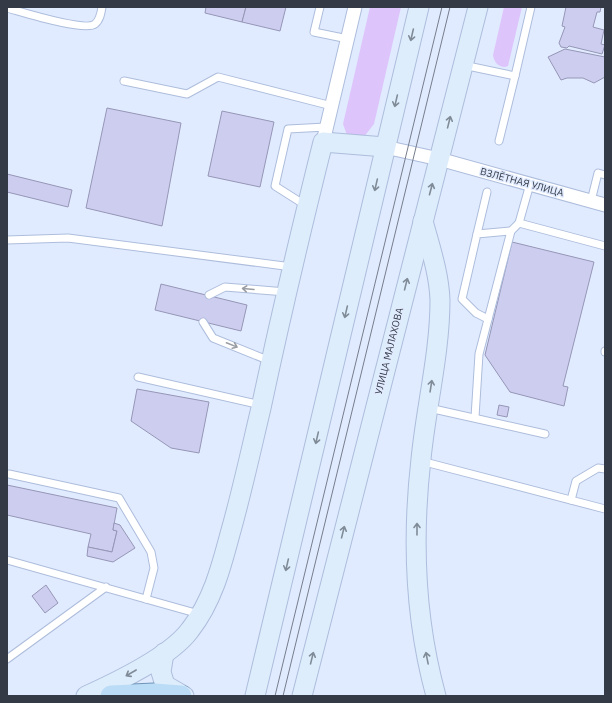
<svg xmlns="http://www.w3.org/2000/svg" width="612" height="703" font-family="'IBM Plex Sans',sans-serif">
	<rect width="100%" height="100%" fill="#e1ebff"/>
	<!-- green -->
	<g fill="#ddc4fb">
		<polygon points="370,7 401,7 374,124 363,138 347,135 343,124"/>
		<path d="M504 7H522L508 66 505 67C498 67 494 62 493 55Z"/>
	</g>
	<!-- building -->
	<g fill="#cdcdef" stroke="#9696b7">
		<polygon points="206,7 246,7 242,22 205,13"/>
		<polygon points="246,7 286,7 280,31 242,22"/>
		<polygon points="566,7 601,7 600,12 597,12 593,27 604,30 601,44 605,45 602,54 569,46 567,48 561,47 559,43 565,27 562,26"/>
		<polygon points="565,49 605,57 605,77 594,83 583,78 567,78 561,80 548,57"/>
		<polygon points="107,108 181,123 162,226 86,208"/>
		<polygon points="222,111 274,122 260,187 208,176"/>
		<polygon points="7,174 72,190 68,207 7,192"/>
		<polygon points="512,242 594,262 563,386 568,387 564,406 510,392 485,355"/>
		<polygon points="161,284 247,305 241,331 155,310"/>
		<polygon points="137,389 209,402 199,453 171,448 131,421"/>
		<polygon points="499,405 509,407 507,417 497,415"/>
		<polygon points="7,485 117,508 113,530 117,531 112,552 88,547 91,534 7,515"/>
		<polygon points="114,523 120,525 135,548 113,562 87,556 88,547 112,552 117,531 113,530"/>
		<polygon points="46,585 58,603 45,613 32,596"/>
	</g>
	<g fill="none" stroke-linecap="round" stroke-linejoin="round">
		<defs>
			<g id="service">
				<polyline points="320,7 314,32 348,39"/>
				<path d="M7 8C22 12 85 32 95 24 100 20 101 13 102 7"/>
				<polyline points="463,65 515,76 531,7"/>
				<polyline points="124,81 187,94 218,77 332,106"/>
				<polyline points="499,141 515,76"/>
				<polyline points="530,184 519,223 605,246"/>
				<polyline points="591,201 598,173 605,175"/>
				<polyline points="305,205 275,186 288,129 326,127"/>
				<polyline points="477,234 487,192"/>
				<polyline points="7,240 68,238 292,267"/>
				<polyline points="209,295 225,287 286,292"/>
				<polyline points="488,319 476,313 462,299 477,234 511,231"/>
				<polyline points="203,322 213,338 270,361"/>
				<polyline points="605,351 605,352"/>
				<polyline points="138,377 261,405"/>
				<polyline points="429,408 545,434"/>
				<polyline points="475,417 479,354 511,231 519,223"/>
				<polyline points="421,461 605,509"/>
				<polyline points="9,474 119,498 151,552 154,568 146,599"/>
				<polyline points="571,500 576,481 598,468 605,469"/>
				<polyline points="7,560 199,614"/>
				<polyline points="7,659 106,587"/>
			</g>
			<g id="minor">
				<polyline points="323,142 355,7"/>
				<polyline points="385,147 439,159 605,205"/>
			</g>
			<g id="secondary">
				<path d="M423 221C430 247 439 273 440 300 440 353 426 407 421 459 412 538 415 620 436 696"/>
				<polyline points="164,653 161,672 165,685 184,696"/>
				<path d="M86 696C117 682 170 657 190 630 212 602 221 568 230 534 242 492 251 450 261 408 280 319 301 230 323 142L385 147"/>
				<polyline points="255,696 419,7"/>
				<polyline points="302,696 478,7"/>
			</g>
			<polyline id="primary" points="111,696 154,694 181,696"/>
		</defs>
		<!-- service casing -->
		<use href="#service" stroke="#adbddc" stroke-width="9"/>
		<!-- minor casing -->
		<use href="#minor" stroke="#adbddc" stroke-width="15"/>
		<!-- secondary casing -->
		<use href="#secondary" stroke="#adbddc" stroke-width="21"/>
		<!-- primary casing -->
		<use href="#primary" stroke="#6e94b6" stroke-width="23"/>
		<!-- service -->
		<use href="#service" stroke="#fff" stroke-width="7"/>
		<!-- minor -->
		<use href="#minor" stroke="#fff" stroke-width="13"/>
		<!-- secondary -->
		<use href="#secondary" stroke="#ddedfb" stroke-width="19"/>
		<!-- primary -->
		<use href="#primary" stroke="#bbdcf7" stroke-width="21"/>
		<!-- tram -->
		<g stroke="#767e8d" stroke-width="1">
			<polyline points="275,696 442,7"/>
			<polyline points="283,696 450,7"/>
		</g>
	</g>
	<!-- one-way arrows -->
	<defs><path id="oneway-shaft" d="M-6 0H5M1.5-3L5.5 0L1.5 3" fill="none" stroke-width="1.6" stroke-linecap="round" stroke-linejoin="round"/></defs>
	<g stroke="#808b98">
		<use href="#oneway-shaft" transform="translate(412 35) rotate(103)"/>
		<use href="#oneway-shaft" transform="translate(396 101) rotate(103)"/>
		<use href="#oneway-shaft" transform="translate(449 122) rotate(-76)"/>
		<use href="#oneway-shaft" transform="translate(376 185) rotate(103)"/>
		<use href="#oneway-shaft" transform="translate(431 189) rotate(-75)"/>
		<use href="#oneway-shaft" transform="translate(406 284) rotate(-76)"/>
		<use href="#oneway-shaft" transform="translate(346 312) rotate(103)"/>
		<use href="#oneway-shaft" transform="translate(431 386) rotate(-81)"/>
		<use href="#oneway-shaft" transform="translate(317 438) rotate(103)"/>
		<use href="#oneway-shaft" transform="translate(417 529) rotate(-90)"/>
		<use href="#oneway-shaft" transform="translate(343 532) rotate(-76)"/>
		<use href="#oneway-shaft" transform="translate(287 565) rotate(103)"/>
		<use href="#oneway-shaft" transform="translate(312 658) rotate(-76)"/>
		<use href="#oneway-shaft" transform="translate(427 658) rotate(-101)"/>
		<use href="#oneway-shaft" transform="translate(131 673) rotate(150)"/>
	</g>
	<g stroke="#9a9da3">
		<use href="#oneway-shaft" transform="translate(248 289) rotate(-175)"/>
		<use href="#oneway-shaft" transform="translate(232 345) rotate(22)"/>
	</g>
	<g text-anchor="middle" dominant-baseline="central" stroke-width="3" stroke-linejoin="round" paint-order="stroke">
		<!-- street labels -->
		<g font-size="10" fill="#343b47" stroke="#e1ebff">
			<text transform="translate(522 182) rotate(15)">ВЗЛЁТНАЯ УЛИЦА</text>
			<text transform="translate(389 351) rotate(-76)">УЛИЦА МАЛАХОВА</text>
		</g>
	</g>
	<!-- border -->
	<rect width="612" height="703" fill="none" stroke="#343b47" stroke-width="16"/>
</svg>
